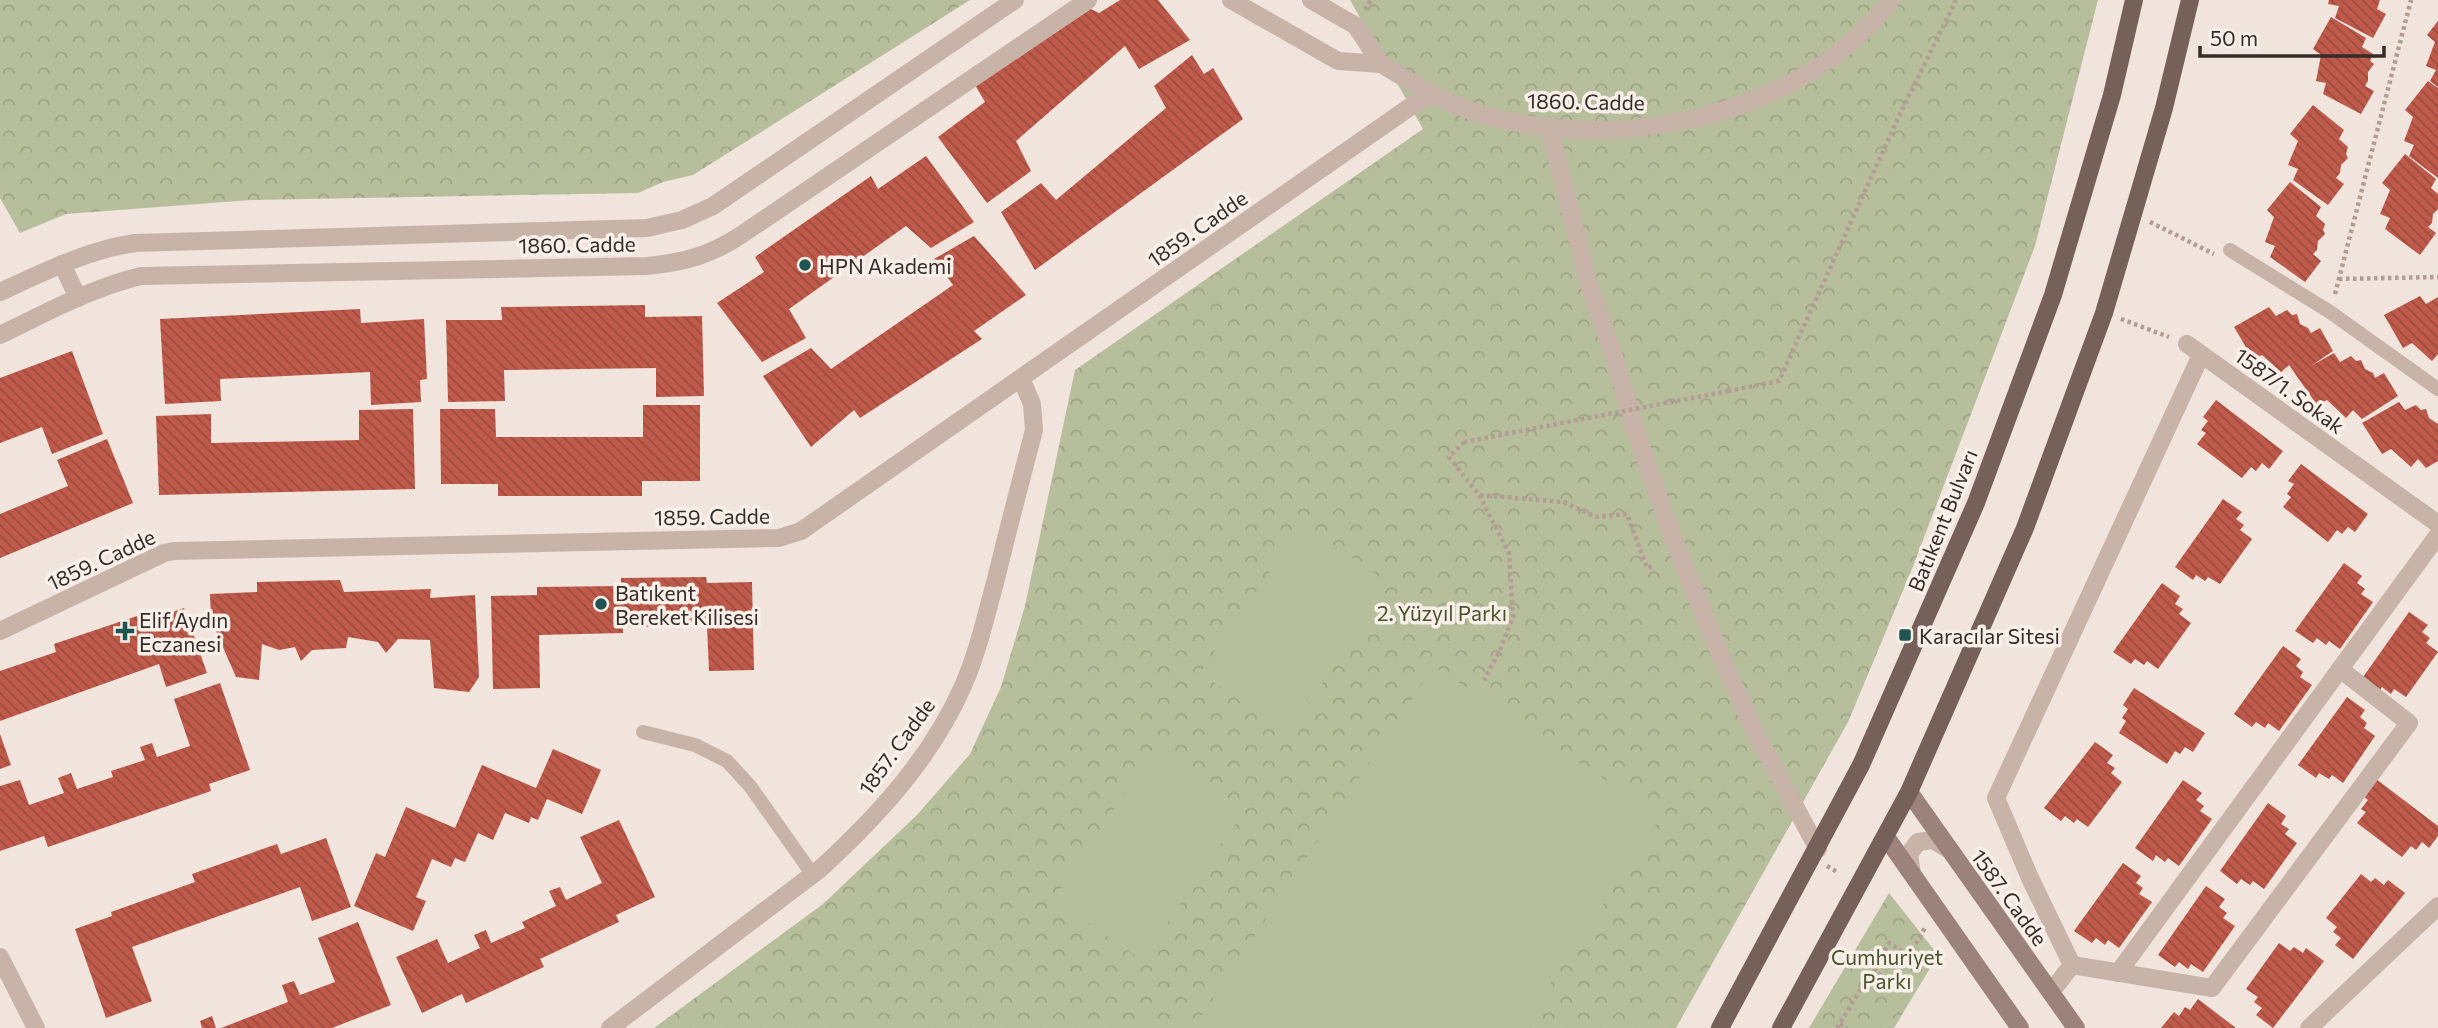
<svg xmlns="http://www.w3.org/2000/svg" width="2438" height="1028" font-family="Commissioner,sans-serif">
	<defs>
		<pattern id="forest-crowns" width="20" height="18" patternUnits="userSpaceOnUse" patternTransform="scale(1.75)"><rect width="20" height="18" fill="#b7be9c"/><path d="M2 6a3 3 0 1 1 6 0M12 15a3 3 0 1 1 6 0" fill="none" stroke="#9ea386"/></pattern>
		<pattern id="building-back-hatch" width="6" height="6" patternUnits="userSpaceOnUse" patternTransform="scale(1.75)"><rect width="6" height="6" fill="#bf5a4b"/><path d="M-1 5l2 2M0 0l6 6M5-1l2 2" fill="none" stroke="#9c4b3e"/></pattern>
	</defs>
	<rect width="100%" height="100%" fill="#f0e4dc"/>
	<!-- forest -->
	<g fill="url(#forest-crowns)">
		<polygon points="0,0 970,0 693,175 663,182 638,193 251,200 66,214 20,233 0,198"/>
		<polygon points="1350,0 2098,0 2035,246 1912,569 1848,722 1676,1028 654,1028 823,904 917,815 970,754 1001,687 1025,606 1075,370 1423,129"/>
		<polygon points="1889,893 1938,955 1894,1028 1809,1028"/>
	</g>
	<!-- pitch -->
	<g fill="#b7be9c">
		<polygon points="1303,523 1390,584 1288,733 1200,673"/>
		<polygon points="1434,666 1661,817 1521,1028 1211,1028 1199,1020"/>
		<polygon points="1155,749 1245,809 1142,960 1053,899"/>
	</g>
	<!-- building -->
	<g fill="url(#building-back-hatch)">
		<polygon points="1120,0 1158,0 1190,40 1139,69 1125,46 1016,141 1031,171 987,203 938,137 985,102 975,85 1091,9 1099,13"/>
		<polygon points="2329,0 2380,0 2377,9 2386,14 2373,38 2335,18 2339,6 2328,4"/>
		<polygon points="2331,17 2366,38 2362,47 2373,54 2370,61 2374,64 2368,72 2368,81 2365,86 2374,91 2361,114 2323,94 2326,83 2316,81 2321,55 2313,49"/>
		<polygon points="2438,21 2438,87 2430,81 2436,70 2426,66 2435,42 2427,35"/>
		<polygon points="1192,55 1204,74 1213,68 1243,119 1035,270 1001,212 1041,183 1056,200 1166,108 1154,86"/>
		<polygon points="2428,81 2438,88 2438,178 2409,156 2414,145 2404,141 2413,117 2405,110"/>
		<polygon points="2313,105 2344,130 2339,139 2348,147 2346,154 2348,158 2341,165 2340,173 2336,178 2344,184 2328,205 2293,180 2298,169 2288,165 2298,141 2290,134"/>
		<polygon points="2405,154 2436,179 2431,188 2438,194 2438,209 2433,214 2432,223 2428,227 2436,233 2420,255 2385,229 2390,218 2380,214 2390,190 2382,183"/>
		<polygon points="926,156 974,222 931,248 906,226 789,309 806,338 762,362 717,303 764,272 755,257 871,176 878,189"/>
		<polygon points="2290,182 2321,207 2316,216 2325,224 2323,230 2325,234 2318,241 2317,250 2313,254 2321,261 2305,282 2270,257 2275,246 2265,242 2274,217 2267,210"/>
		<polygon points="974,236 1026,295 974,331 982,339 860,418 854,410 811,447 763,376 811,348 831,369 953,285 934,259"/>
		<polygon points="2420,296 2426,304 2438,297 2438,354 2432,361 2412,343 2403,348 2384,315"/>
		<polygon points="645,305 645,317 702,316 704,396 656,397 656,368 504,370 505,401 448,402 446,320 502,320 501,307"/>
		<polygon points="2269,307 2276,316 2287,310 2292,315 2297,314 2300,324 2308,328 2311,333 2320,328 2333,351 2311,366 2334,353 2340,362 2351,356 2356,361 2361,360 2365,369 2373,373 2375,378 2384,373 2398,396 2362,419 2353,410 2346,418 2327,400 2317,405 2289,365 2281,372 2262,355 2253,359 2234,327"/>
		<polygon points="360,309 361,323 424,319 427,379 420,380 421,402 371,405 370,372 220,379 221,401 165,404 160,319"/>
		<polygon points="72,351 103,434 52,454 42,427 0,443 0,378"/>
		<polygon points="2216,400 2283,451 2269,469 2262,463 2256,471 2251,467 2242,478 2197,444 2206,433 2201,430 2208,421 2203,417"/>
		<polygon points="2399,402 2405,410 2416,405 2421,410 2426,409 2429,418 2438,424 2438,461 2426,468 2418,459 2411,467 2391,449 2382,454 2362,423"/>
		<polygon points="643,405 700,405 700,481 642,481 642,496 498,496 498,484 441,484 440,409 495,409 496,437 643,437"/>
		<polygon points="413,409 415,489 159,495 156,416 211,414 211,443 359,440 359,410"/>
		<polygon points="107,439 133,503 0,558 0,514 68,486 57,460"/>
		<polygon points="2301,464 2368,514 2355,532 2348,527 2342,534 2337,530 2328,542 2283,507 2291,497 2287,494 2294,484 2288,481"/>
		<polygon points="2223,499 2242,512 2236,519 2244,525 2240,530 2252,539 2220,584 2208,577 2205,581 2196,575 2193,580 2175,567"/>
		<polygon points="2344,563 2362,576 2357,583 2365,589 2361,594 2373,602 2340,649 2329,641 2326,645 2317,638 2313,643 2295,631"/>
		<polygon points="706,577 707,583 752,582 754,670 709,671 707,626 623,627 623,633 539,635 540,688 493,689 491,596 537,595 537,587 621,586 621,578"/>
		<polygon points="340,580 344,592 431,589 430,598 475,595 479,677 469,692 434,688 430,640 398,639 386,653 378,642 348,637 346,648 312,650 301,661 295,647 279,650 262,644 259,680 236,677 211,620 210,594 257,592 257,582"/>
		<polygon points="2162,583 2180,596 2175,604 2183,609 2179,614 2191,623 2158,669 2147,661 2144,665 2135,659 2131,664 2113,652"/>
		<polygon points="184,608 207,673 166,687 159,664 0,721 0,671 56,652 54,644 137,616 139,624"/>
		<polygon points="2409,612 2428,625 2422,632 2430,638 2426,643 2438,652 2406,697 2394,689 2391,694 2382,687 2379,692 2361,680"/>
		<polygon points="2283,646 2301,659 2296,666 2303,672 2300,677 2312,685 2279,731 2268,723 2265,728 2256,722 2252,727 2234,714"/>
		<polygon points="220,683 250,770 209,784 211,791 48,847 44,836 0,851 0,786 20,780 29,805 64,793 58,778 71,773 77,789 113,777 111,771 145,760 140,747 152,743 157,757 190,746 174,699"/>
		<polygon points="2134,688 2205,733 2193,752 2185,747 2180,754 2175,751 2167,764 2119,733 2126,721 2122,718 2128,709 2123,705"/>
		<polygon points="2347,697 2365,710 2360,717 2367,723 2364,728 2375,736 2343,783 2332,775 2329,779 2319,773 2316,778 2298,765"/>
		<polygon points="0,734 11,765 0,769"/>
		<polygon points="2095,742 2113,755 2107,763 2115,768 2111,773 2122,782 2088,827 2077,819 2074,823 2065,816 2061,821 2044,808"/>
		<polygon points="553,749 601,770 582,814 547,799 538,820 531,817 529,823 505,813 493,840 478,833 465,862 455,858 451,867 432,859 416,897 426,901 413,931 354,906 376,853 385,857 406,807 455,828 482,765 536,788"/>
		<polygon points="2376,779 2438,826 2438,836 2429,848 2422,842 2416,850 2411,846 2402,857 2357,823 2366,812 2361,809 2368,800 2363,796"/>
		<polygon points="2183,780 2202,793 2196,800 2204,806 2200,811 2212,819 2179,866 2168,858 2165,862 2156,855 2153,861 2135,848"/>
		<polygon points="2268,803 2286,816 2281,824 2289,829 2285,834 2297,843 2264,889 2253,881 2250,885 2241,879 2237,884 2220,871"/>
		<polygon points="619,820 655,897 616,915 619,922 540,959 544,967 466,1003 462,994 422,1013 396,957 437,939 448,963 480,948 474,935 486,930 491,943 525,928 522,922 556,906 549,891 560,887 566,900 602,883 580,837"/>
		<polygon points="326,838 351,907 312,921 300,887 132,947 152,1001 106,1018 75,929 112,916 111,912 195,882 192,874 277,844 281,854"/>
		<polygon points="2123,863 2141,876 2136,883 2143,888 2139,894 2152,902 2119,948 2108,940 2105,945 2096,938 2092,943 2074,931"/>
		<polygon points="2361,874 2371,882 2375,878 2384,885 2388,880 2405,893 2353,959 2335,945 2341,938 2333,932 2337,927 2326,918"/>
		<polygon points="2206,886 2225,899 2219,907 2227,913 2223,918 2235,926 2203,972 2191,964 2188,969 2179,962 2175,967 2158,955"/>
		<polygon points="358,922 391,1005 332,1028 221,1028 288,1002 282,985 294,981 300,995 335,982 318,938"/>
		<polygon points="2279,943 2290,951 2294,947 2303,953 2306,948 2324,961 2273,1028 2256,1015 2262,1008 2254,1002 2258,997 2246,989"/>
		<polygon points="2198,999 2236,1028 2161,1028 2174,1012 2179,1016 2185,1007 2190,1010"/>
		<polygon points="212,1016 216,1028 202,1028 200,1021"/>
	</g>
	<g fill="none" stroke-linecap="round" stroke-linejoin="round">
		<!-- path -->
		<g stroke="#b39d93" stroke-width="4.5" stroke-dasharray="3.5 3.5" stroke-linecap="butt">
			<polyline points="1365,10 1371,0"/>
			<polyline points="2150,222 2214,254"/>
			<polyline points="2339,279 2438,277"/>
			<polyline points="2335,294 2411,0"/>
			<polyline points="2121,319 2169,337"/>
			<polyline points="1728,391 1779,381 1900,114 1956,0"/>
			<polyline points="1464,442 1449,457 1479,495 1509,553 1513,617 1500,650 1484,680"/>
			<polyline points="1480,495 1564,502 1595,517 1627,514 1647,568 1654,565"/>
			<polyline points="1827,866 1839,873"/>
			<polyline points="1872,970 1893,983 1925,928"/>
			<polyline points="1840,1024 1847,1028"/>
			<polyline points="1837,1028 1889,943 1909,955"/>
		</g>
		<!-- service -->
		<g stroke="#c8b3a8" stroke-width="14">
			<polyline points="2230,250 2330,312 2438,389"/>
			<polyline points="643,732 695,745 727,761 750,786 813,875"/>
		</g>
		<!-- minor -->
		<g stroke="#c8b3a8" stroke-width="18">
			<polyline points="2187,344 2438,524"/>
			<polyline points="0,631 164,553 174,551 779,538 801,531 1430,93"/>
			<polyline points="1912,874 1909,854 1918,842 1933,840 1948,849"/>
			<polyline points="0,957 36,1028"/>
			<polyline points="2072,965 2212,988 2409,723 2340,669"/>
			<polyline points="2118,973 2438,535"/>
			<polyline points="2051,992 2072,965 2030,878 1996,798 2201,355"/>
			<path d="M610 1028 820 869C877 817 932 757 963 686 978 652 986 615 996 579 1008 529 1021 480 1034 430L1032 404 1021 378"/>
			<polyline points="2309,1028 2438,906"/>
		</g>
		<!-- tertiary -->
		<g stroke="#c8b3a8" stroke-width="18">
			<polyline points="1231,0 1338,61 1381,64 1356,26 1311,0"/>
			<path d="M1381 64C1410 81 1439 100 1471 111 1608 157 1801 119 1891 0"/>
			<polyline points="1549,127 1589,284 1614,356 1635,429 1671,533 1720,654 1756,734 1818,849"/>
			<polyline points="62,264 78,298"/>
			<path d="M0 292C44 272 87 250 135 243L647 228 682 220 713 206 1015 0"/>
			<path d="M0 335C46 313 91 288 141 276L647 266C685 262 709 256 741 235L1088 0"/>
		</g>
		<!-- secondary -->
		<g stroke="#9b827a" stroke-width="18">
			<polyline points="1909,792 2076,1028"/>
			<polyline points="1886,837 2020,1028"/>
		</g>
		<!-- primary -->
		<g stroke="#76605a" stroke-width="18">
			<polyline points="1720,1028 1861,765 1976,503 2053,295 2112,95 2134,0"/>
			<polyline points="1781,1028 1909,792 2025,528 2104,313 2164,108 2190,0"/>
		</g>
		<!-- path-bridge -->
		<polyline stroke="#b39d93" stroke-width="4.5" stroke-dasharray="3.5 3.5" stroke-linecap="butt" points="1464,442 1728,391"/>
	</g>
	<!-- markers -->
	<g fill="#205451" stroke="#f8efe8" stroke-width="2.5">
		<circle cx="805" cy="265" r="7"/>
		<circle cx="601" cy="604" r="7"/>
		<path d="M121.5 620.5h7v7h7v7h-7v7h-7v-7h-7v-7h7z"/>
		<rect x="1898" y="628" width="14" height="14" rx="3.5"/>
	</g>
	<g text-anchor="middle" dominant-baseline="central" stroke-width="7" stroke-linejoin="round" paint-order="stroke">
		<!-- street labels -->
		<g font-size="21" fill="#352b28" stroke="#f8efe8">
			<text transform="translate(1586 101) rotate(1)">1860. Cadde</text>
			<text transform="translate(1197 228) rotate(-35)">1859. Cadde</text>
			<text transform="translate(577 244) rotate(-1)">1860. Cadde</text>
			<text transform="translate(2290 390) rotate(36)">1587/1. Sokak</text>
			<text transform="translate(712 516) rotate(-1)">1859. Cadde</text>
			<text transform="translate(1942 520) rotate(-68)">Batıkent Bulvarı</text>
			<text transform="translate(101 559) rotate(-25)">1859. Cadde</text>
			<text transform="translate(896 746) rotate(-54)">1857. Cadde</text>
			<text transform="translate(2010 897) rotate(54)">1587. Cadde</text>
		</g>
		<!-- poi labels -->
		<g font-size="21" fill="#352b28" stroke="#f8efe8" text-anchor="start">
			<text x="819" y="265">HPN Akademi</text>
			<text x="615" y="592">Batıkent<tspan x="615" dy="24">Bereket Kilisesi</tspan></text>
			<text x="139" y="619">Elif Aydın<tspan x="139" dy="24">Eczanesi</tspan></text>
			<text x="1919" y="635">Karacılar Sitesi</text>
		</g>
		<!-- park labels -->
		<g font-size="21" fill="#48522d" stroke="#f8efe8">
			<text x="1442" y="612">2. Yüzyıl Parkı</text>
			<text x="1887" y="956">Cumhuriyet<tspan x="1887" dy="24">Parkı</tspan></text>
		</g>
	</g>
	<!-- scale -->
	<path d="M2200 46v10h184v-10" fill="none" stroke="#352b28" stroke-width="3.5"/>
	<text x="2210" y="46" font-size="21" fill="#352b28" stroke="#f8efe8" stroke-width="5" paint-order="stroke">50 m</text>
</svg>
